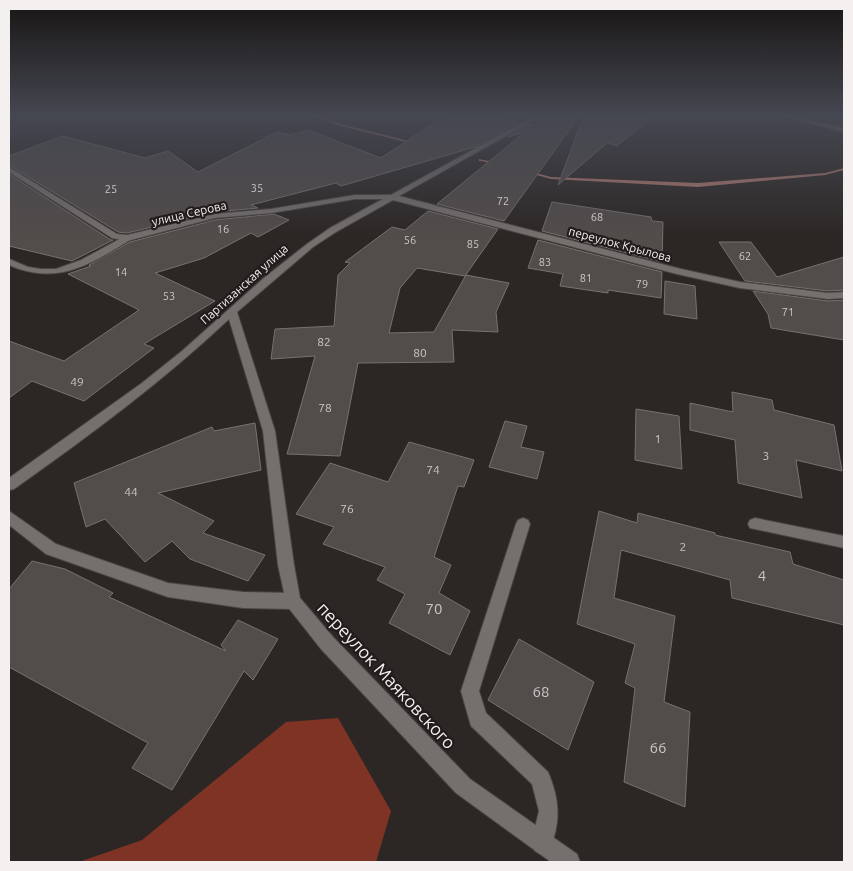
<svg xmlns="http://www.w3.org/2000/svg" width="853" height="871" font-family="Ubuntu,sans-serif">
	<rect width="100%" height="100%" fill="#2c2725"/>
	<!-- forest -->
	<polygon fill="#7e3325" points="338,718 391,811 376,862 79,862 142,840 286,722"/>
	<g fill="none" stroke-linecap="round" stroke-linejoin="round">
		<!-- stream -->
		<g fill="#b27b70" fill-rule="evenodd">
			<polygon points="313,115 318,115 338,123 420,144 418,145 336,125"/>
			<polygon points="479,159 498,163 500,164 498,165 481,161 479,161"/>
			<polygon points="844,168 844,170 825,175 698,187 551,179 526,172 528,171 551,177 698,183 825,173"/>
		</g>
	</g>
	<!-- building -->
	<g fill="#524c4a" stroke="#77716f">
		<polygon points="452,115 472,115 519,122 475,147 341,186 336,183 251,205 258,208 215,212 127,233 118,232 9,165 9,156 63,136 145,158 168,151 198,172 277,132 290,135 308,130 381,158 437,121 442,122"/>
		<polygon points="545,115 580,115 504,221 437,204 525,132 508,137 530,124 533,125"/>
		<polygon points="584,115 655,115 617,146 607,143 558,185"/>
		<polygon points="9,174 111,240 113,240 72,261 9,246"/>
		<polygon points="552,202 651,217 652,221 663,222 662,262 542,231"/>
		<polygon points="428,211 498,229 465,276 417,268 400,288 389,333 434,332 466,275 509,283 496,312 498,332 452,330 454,362 358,363 340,456 287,454 315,356 271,359 275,329 334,326 338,275 350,263 345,262 392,227 405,230"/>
		<polygon points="274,214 289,220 258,237 251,233 204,258 155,273 215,301 144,344 154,348 84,401 32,381 9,398 9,341 64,361 139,310 68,274 91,266 89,265 130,242 215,220"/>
		<polygon points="538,240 662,272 661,298 608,290 608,293 560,286 563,274 528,268"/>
		<polygon points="719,242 751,242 777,277 844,257 844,290 828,291 745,281"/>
		<polygon points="665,281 695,286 697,319 664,314"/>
		<polygon points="753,291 828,301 844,300 844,340 771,328 768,314"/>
		<polygon points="732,392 772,400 774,410 834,425 842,471 796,460 802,498 738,483 735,440 690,430 690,403 733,412"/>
		<polygon points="636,409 679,416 682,469 635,460"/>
		<polygon points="505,421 527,426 521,447 544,452 537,479 489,467"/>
		<polygon points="255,423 261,470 158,493 214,521 203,533 265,555 248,581 190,559 172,541 145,562 105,519 86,527 74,483 212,427 214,431"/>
		<polygon points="409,442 474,460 464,487 458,486 434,557 451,565 439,593 470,611 450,655 389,623 405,594 377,580 385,567 323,544 334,527 296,514 330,463 388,482"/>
		<polygon points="599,511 637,523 638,513 715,533 715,535 790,552 793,564 844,580 844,625 732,598 730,580 621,550 614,598 675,616 664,702 690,712 685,807 624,782 635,688 625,683 635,644 577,624"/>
		<polygon points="32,561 65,569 113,593 109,597 226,651 221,645 238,620 278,639 253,680 244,671 172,790 132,768 148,743 9,667 9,589"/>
		<polygon points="519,639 594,682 568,750 488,700"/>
	</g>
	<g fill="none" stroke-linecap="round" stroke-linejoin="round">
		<defs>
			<g id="lane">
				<path d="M127 235 130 236V240C90 265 56 286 9 265V259L28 267 41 269H56L81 260Z"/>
				<polygon points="9,511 56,544 168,583 243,592 293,593 299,596 301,601 299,606 293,609 243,608 168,597 46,554 9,525"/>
				<path d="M523 518 528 520 530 524 479 691 486 713 548 772C560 800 561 823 549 851L542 855 535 851 531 844 539 811 532 784 471 726 461 691 516 524 518 520Z"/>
			</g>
			<g id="street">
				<path d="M536 115H543L399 196 681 269 740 282 828 293 844 292V298L828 299 740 288 677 274 393 200 336 232 313 247 237 312 275 431 294 565 300 598 333 637 470 779 577 854 580 862H551L456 793 321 649 287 606 278 565 263 431 229 319C162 382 89 436 14 489L9 490V478L142 383 182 351 264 278 307 244 330 228 383 199H355L271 213 215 218 127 241 112 238 9 172V167L117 234 127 235 215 214 271 209 355 195H391Z"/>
				<polygon points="777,115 787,115 844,128 844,132"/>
				<polygon points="755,518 844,536 844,548 750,528 748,524 750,520"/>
			</g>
		</defs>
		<!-- lane casing -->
		<use href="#lane" stroke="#4b4645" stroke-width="2"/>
		<!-- street casing -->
		<use href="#street" stroke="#4b4645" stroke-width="2"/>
		<!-- lane -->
		<use href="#lane" fill="#756f6d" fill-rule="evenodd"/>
		<!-- street -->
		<use href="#street" fill="#756f6d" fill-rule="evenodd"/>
	</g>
	<!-- sky -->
	<linearGradient id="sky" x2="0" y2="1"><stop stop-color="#181514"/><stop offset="0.49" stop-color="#454751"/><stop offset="1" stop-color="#454751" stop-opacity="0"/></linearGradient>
	<rect width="853" height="237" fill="url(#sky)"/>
	<g text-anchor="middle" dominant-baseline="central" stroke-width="4.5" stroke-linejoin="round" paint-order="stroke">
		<!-- far-number labels -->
		<g font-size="11" fill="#ccc7c6">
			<text x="257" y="188">35</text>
			<text x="111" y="189">25</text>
			<text x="503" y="201">72</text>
			<text x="597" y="217">68</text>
			<text x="223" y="229">16</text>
			<text x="410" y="240">56</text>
			<text x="473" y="244">85</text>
			<text x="745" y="256">62</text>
			<text x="545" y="262">83</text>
			<text x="121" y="272">14</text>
			<text x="586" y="278">81</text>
			<text x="642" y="284">79</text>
			<text x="169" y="296">53</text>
			<text x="788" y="312">71</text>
		</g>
		<!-- far-street labels -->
		<g font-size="12" fill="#f4f0ef" stroke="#221d1c">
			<text transform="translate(189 213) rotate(-13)">улица Серова</text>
			<text transform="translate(620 244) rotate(15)">переулок Крылова</text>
			<text transform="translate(244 284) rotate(-42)">Партизанская улица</text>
		</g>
		<!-- number labels -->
		<g font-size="12" fill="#ccc7c6">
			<text x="324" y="341">82</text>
			<text x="420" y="352">80</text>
			<text x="77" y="381">49</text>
			<text x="325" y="407">78</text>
			<text x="658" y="438">1</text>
			<text x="766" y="455">3</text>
			<text x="433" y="469">74</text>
			<text x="131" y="491">44</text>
			<text x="347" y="508">76</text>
			<text x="683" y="546">2</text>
		</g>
		<!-- near-number labels -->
		<g font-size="15" fill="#ccc7c6">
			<text x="762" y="575">4</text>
			<text x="434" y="608">70</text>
			<text x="541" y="691">68</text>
			<text x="658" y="747">66</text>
		</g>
		<!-- near-street labels -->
		<g font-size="18" fill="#f4f0ef" stroke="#221d1c">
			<text transform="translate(387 675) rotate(47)">переулок Маяковского</text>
		</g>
	</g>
	<!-- border -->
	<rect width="853" height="871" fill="none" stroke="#f4f0ef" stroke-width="20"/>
</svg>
